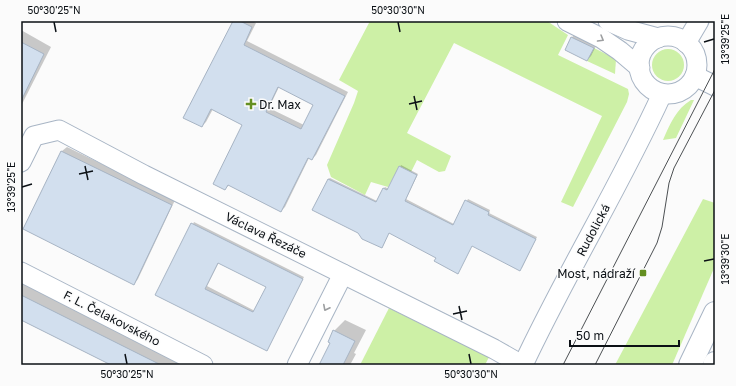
<svg xmlns="http://www.w3.org/2000/svg" width="736" height="386" font-family="'Golos Text',sans-serif">
	<rect width="100%" height="100%" fill="#fbfbfb"/>
	<!-- green -->
	<g fill="#cdf0a6">
		<polygon points="370,21 547,21 568,35 558,55 628,89 629,94 627,102 573,207 561,202 602,116 454,43 407,133 451,156 445,171 439,172 417,160 411,172 399,167 388,187 371,182 365,195 331,177 327,165 354,103 358,91 339,80"/>
		<polygon points="594,48 616,59 615,74 587,61"/>
		<circle cx="668" cy="65" r="16"/>
		<path d="M691 100H694L676 138 663 140C670 124 676 109 691 100Z"/>
		<polygon points="703,199 715,203 715,266 672,365 615,365"/>
		<polygon points="389,308 489,357 485,365 360,365"/>
	</g>
	<!-- shadow -->
	<g fill="#0003" fill-rule="evenodd">
		<path d="M234 21H251L256 23 247 41 348 92 316 155 312 159 309 158 285 207 281 211 229 185 225 189 244 125 213 109 206 122 202 126ZM279 87 314 104 304 125 269 108Z"/>
		<polygon points="21,30 51,47 21,106"/>
		<polygon points="576,34 597,44 591,56 587,60 566,49 572,37"/>
		<polygon points="67,147 175,200 138,279 134,284 24,229 62,151"/>
		<polygon points="401,165 418,174 406,199 454,224 468,199 490,210 489,213 537,237 522,268 472,245 437,258 389,232 383,246 328,179 330,178 377,201 384,188 385,187 389,189"/>
		<path d="M194 222 304 277 268 348 157 295ZM219 262 267 287 255 311 207 286Z"/>
		<polygon points="21,279 193,365 114,365 21,318"/>
		<polygon points="345,320 366,330 354,353 356,354 350,365 320,365 331,343 334,331"/>
	</g>
	<!-- building -->
	<g fill="#d2dfee" stroke="#a7b4c4" fill-rule="evenodd">
		<path d="M233 21H240L252 27 244 45 345 96 312 160 308 158 281 212 228 185 225 190 213 184 242 125 211 109 202 127 183 118ZM278 87 313 105 301 129 266 112Z"/>
		<polygon points="571,37 594,48 587,61 565,50"/>
		<polygon points="21,42 44,54 21,101"/>
		<polygon points="61,151 172,205 134,285 23,229"/>
		<polygon points="399,166 417,175 405,201 453,225 465,200 489,212 488,215 536,239 520,271 472,246 458,274 434,261 436,258 389,233 382,248 362,239 358,233 312,210 328,179 376,202 383,188 387,190"/>
		<path d="M191 223 303 279 267 351 155 295ZM218 263 266 287 253 312 205 289Z"/>
		<polygon points="21,295 161,365 111,365 21,320"/>
		<polygon points="333,330 355,341 343,365 319,365 330,343 328,342"/>
	</g>
	<g fill="none" stroke-linecap="round" stroke-linejoin="round">
		<defs>
			<g id="minor">
				<polyline points="567,21 601,38 620,51 640,68"/>
				<polyline points="608,21 628,30 658,38"/>
				<circle cx="668" cy="65" r="29"/>
				<polyline points="686,43 699,21"/>
				<polyline points="695,76 715,86"/>
				<polyline points="21,162 34,136 59,130 144,175 494,349 522,365"/>
				<polyline points="21,272 203,365"/>
				<polyline points="297,365 343,274"/>
				<path d="M523 365C566 273 620 186 662 94"/>
			</g>
			<g id="highway">
				<polyline points="690,365 715,313"/>
				<polyline points="714,365 715,363"/>
			</g>
		</defs>
		<!-- minor casing -->
		<use href="#minor" stroke="#a8b5c5" stroke-width="21"/>
		<!-- highway casing -->
		<use href="#highway" stroke="#a8b5c5" stroke-width="24"/>
		<!-- minor -->
		<use href="#minor" stroke="#fff" stroke-width="19"/>
		<!-- highway -->
		<use href="#highway" stroke="#fff" stroke-width="22"/>
		<!-- tram -->
		<g stroke="#4c5053" stroke-width="1">
			<polyline points="563,365 715,69"/>
			<polyline points="595,365 657,243 662,227 669,183 674,168 715,90"/>
		</g>
	</g>
	<!-- one-way arrows -->
	<defs><path id="oneway-chevron" d="M-2-3.5L2.5 0L-2 3.5" fill="none" stroke-width="1.6" stroke-linecap="round" stroke-linejoin="round"/></defs>
	<g stroke="#9d9fa1">
		<use href="#oneway-chevron" transform="translate(601 39) rotate(30)"/>
		<use href="#oneway-chevron" transform="translate(326 308) rotate(117)"/>
	</g>
	<!-- ticks -->
	<path fill="none" stroke="#0b1015" stroke-width="1.5" d="M54 22 56 32M398 22 400 32M704 42 714 39M414 96 417 110M409 104 422 101M85 166 88 180M79 174 93 171M22 187 32 184M704 261 714 259M459 306 462 320M453 314 467 311M125 354 127 364M469 354 471 364"/>
	<!-- markers -->
	<g fill="#648f21" stroke="#fbfbfb" stroke-width="1.5">
		<path d="M249 98h4v4h4v4h-4v4h-4v-4h-4v-4h4z"/>
		<rect x="639" y="269" width="8" height="8" rx="2"/>
	</g>
	<g text-anchor="middle" dominant-baseline="central" stroke-width="3" stroke-linejoin="round" paint-order="stroke">
		<!-- poi labels -->
		<g font-size="12" fill="#0b1015" stroke="#fbfbfb" text-anchor="start">
			<text x="259" y="104">Dr. Max</text>
			<text x="635" y="273" text-anchor="end">Most, nádraží</text>
		</g>
		<!-- street labels -->
		<g font-size="12" fill="#0b1015" stroke="#fbfbfb">
			<text transform="translate(593 230) rotate(-62)">Rudolická</text>
			<text transform="translate(266 235) rotate(26)">Václava Řezáče</text>
			<text transform="translate(112 318) rotate(27)">F. L. Čelakovského</text>
		</g>
	</g>
	<!-- border -->
	<rect width="736" height="386" fill="none" stroke="#fbfbfb" stroke-width="44"/>
	<!-- scale -->
	<path d="M570 340v6h109v-6" fill="none" stroke="#0b1015" stroke-width="2"/>
	<text x="576" y="340" font-size="12" fill="#0b1015" stroke="#fbfbfb" stroke-width="3" paint-order="stroke">50 m</text>
	<rect x="22" y="22" width="692" height="342" fill="none" stroke="#0b1015" stroke-width="1.5"/>
	<g font-size="10" text-anchor="middle" fill="#0b1015">
		<text x="54" y="14">50°30'25"N</text>
		<text x="398" y="14">50°30'30"N</text>
		<text transform="translate(725 39) rotate(-90)" y="4">13°39'25"E</text>
		<text transform="translate(11 187) rotate(-90)" y="4">13°39'25"E</text>
		<text transform="translate(725 259) rotate(-90)" y="4">13°39'30"E</text>
		<text x="127" y="378">50°30'25"N</text>
		<text x="471" y="378">50°30'30"N</text>
	</g>
</svg>
